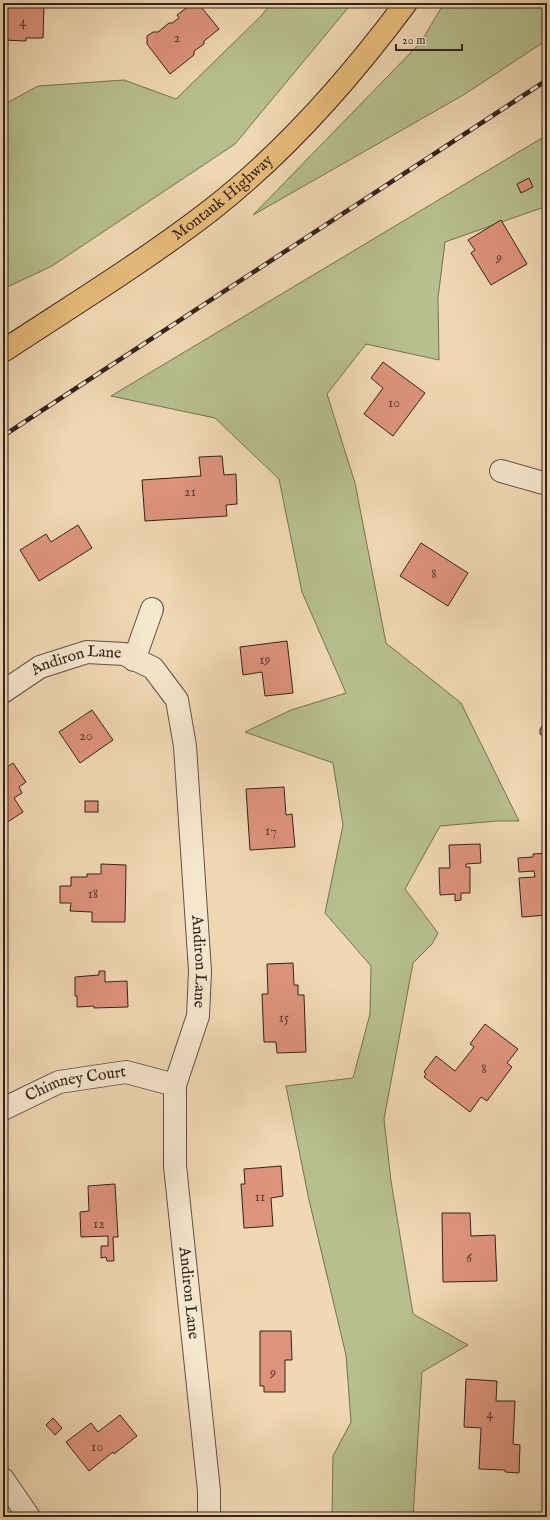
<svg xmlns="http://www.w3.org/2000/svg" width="550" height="1520" font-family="'IM FELL English',serif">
	<rect width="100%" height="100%" fill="#f0d8b4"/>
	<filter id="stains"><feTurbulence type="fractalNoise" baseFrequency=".005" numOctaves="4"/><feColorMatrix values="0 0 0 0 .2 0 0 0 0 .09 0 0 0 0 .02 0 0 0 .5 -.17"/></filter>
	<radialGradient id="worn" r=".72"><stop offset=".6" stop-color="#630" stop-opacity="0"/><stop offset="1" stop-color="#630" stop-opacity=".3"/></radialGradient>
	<!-- green -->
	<g fill="#b7bf8f" stroke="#757156">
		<polygon points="271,3 352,3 235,144 52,266 3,289 3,105 38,86 124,80 176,99 262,15"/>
		<polygon points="444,3 547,3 547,40 465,94 253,215 421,42"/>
		<polygon points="547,135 547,206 445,242 438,298 439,360 366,344 327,394 355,483 386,643 461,703 519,821 497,821 440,826 405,889 438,933 432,944 413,963 384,1119 391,1181 413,1314 468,1345 422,1372 413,1517 332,1517 333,1456 351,1422 346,1355 309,1200 286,1086 353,1078 370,1014 371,966 325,913 343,825 333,763 245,732 291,710 346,693 302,592 279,479 215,418 111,396"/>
	</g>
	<!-- building -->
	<g fill="#de937d" stroke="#33231d">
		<polygon points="36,3 44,3 43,38 26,38 26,41 3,40 3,6 36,6"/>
		<polygon points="193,3 198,3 219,29 204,41 204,44 194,51 194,55 170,74 147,44 147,36 153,32 158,32 169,23 172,23 179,18 177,15"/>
		<polygon points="529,178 533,187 521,193 517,184"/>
		<polygon points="501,220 527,264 491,285 471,253 475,250 468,240"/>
		<polygon points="383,362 425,393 393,436 364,414 383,388 371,378"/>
		<polygon points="222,456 224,475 236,474 237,504 226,505 227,516 145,521 142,480 201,476 199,457"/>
		<polygon points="78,525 92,548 39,581 20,550 46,534 51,542"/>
		<polygon points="421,543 468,573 448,606 400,576"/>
		<polygon points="287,641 293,693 265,696 262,672 243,675 240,647"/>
		<polygon points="547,644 547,658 543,645"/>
		<polygon points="92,710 113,740 80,763 59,732"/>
		<polygon points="547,724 547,738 540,734 540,729 543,725"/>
		<polygon points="13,763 26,782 19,787 22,793 14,798 23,812 3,825 3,770"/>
		<polygon points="284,787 286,815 292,814 295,847 250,850 246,789"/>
		<rect x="85" y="801" width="13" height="11"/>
		<polygon points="480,844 481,863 466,864 466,867 470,867 470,893 461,893 461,900 455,901 455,894 440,895 439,868 450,868 449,845"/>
		<polygon points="547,853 547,915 522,917 519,878 535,877 534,871 519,872 518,858 533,857 533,854"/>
		<polygon points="101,864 126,865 125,922 92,922 92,912 70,911 71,903 60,903 60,886 71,886 71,877 87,877 87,874 101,874"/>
		<polygon points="293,963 294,985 298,985 298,995 304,995 306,1052 277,1053 276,1042 264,1042 262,994 268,994 267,964"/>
		<polygon points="99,971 105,971 105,982 127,981 128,1007 94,1008 94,1006 77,1007 77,996 75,996 75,977 99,975"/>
		<polygon points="3,993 8,1001 3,1003"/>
		<polygon points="485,1024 518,1049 507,1063 512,1067 487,1101 481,1097 470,1112 424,1077 426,1074 424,1072 436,1056 455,1071 474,1047 470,1044"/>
		<polygon points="281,1166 283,1196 271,1198 273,1226 244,1228 241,1184 245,1184 244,1169"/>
		<polygon points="115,1184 118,1237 113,1237 114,1261 107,1261 106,1257 101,1258 101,1246 108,1246 108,1236 81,1237 80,1212 89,1211 88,1186"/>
		<polygon points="442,1213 470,1213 471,1236 495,1235 497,1281 443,1282"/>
		<polygon points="260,1331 291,1331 292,1360 285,1360 285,1392 264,1392 264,1386 260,1386"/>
		<polygon points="466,1379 497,1381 496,1401 515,1401 513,1444 520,1445 519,1473 505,1472 505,1470 479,1469 481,1428 464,1427"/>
		<polygon points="120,1415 137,1436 114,1454 113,1452 89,1471 66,1442 91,1423 98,1432"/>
		<polygon points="53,1418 62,1428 55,1435 46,1425"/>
	</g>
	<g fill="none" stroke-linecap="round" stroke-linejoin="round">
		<defs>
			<g id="minor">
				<polyline points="501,471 547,484"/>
				<polyline points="134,660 152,609"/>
				<path id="s1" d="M3 692 40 667 87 652 124 654 153 668 177 700 185 746 200 971 198 1016 175 1085V1166L209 1491V1517"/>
				<path id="s2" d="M3 1109 59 1082 126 1072 175 1085"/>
				<polyline points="3,1479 29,1517"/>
			</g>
			<g id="major">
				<path id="s3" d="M3 351C73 305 145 261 211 210 284 153 351 77 406 3"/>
			</g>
		</defs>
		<!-- minor casing -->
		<use href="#minor" stroke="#625043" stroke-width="24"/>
		<!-- major casing -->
		<use href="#major" stroke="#33231d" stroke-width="24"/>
		<!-- minor -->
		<use href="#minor" stroke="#f5e6ce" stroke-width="22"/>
		<!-- major -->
		<use href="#major" stroke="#e8bc7a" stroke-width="22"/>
		<defs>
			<polyline id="rail" points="3,436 547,80"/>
		</defs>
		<!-- rail casing -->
		<use href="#rail" stroke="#33231d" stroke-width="4.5"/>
		<!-- rail -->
		<use href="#rail" stroke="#f5e6ce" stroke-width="3" stroke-dasharray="9" stroke-linecap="butt"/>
	</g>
	<g text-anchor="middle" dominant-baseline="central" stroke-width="4" stroke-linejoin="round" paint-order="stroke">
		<!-- number labels -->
		<g font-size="14" fill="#5e3f35">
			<text x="23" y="22">4</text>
			<text x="177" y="38">2</text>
			<text x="499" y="258">9</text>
			<text x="394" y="403">10</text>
			<text x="190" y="492">21</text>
			<text x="434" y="574">8</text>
			<text x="265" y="660">19</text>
			<text x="86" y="736">20</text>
			<text x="271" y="831">17</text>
			<text x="93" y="894">18</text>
			<text x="284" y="1018">15</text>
			<text x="484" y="1069">8</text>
			<text x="260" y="1197">11</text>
			<text x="99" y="1224">12</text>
			<text x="469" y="1258">6</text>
			<text x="273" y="1373">9</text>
			<text x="490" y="1414">4</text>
			<text x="97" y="1447">10</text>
		</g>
		<!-- street labels -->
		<g font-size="16" fill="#33231d" stroke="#f5e6ce">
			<text stroke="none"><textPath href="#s3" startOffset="268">Montauk Highway</textPath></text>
			<text stroke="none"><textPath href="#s1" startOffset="82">Andiron Lane</textPath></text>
			<text stroke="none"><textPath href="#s1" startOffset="466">Andiron Lane</textPath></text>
			<text stroke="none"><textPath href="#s2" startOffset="78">Chimney Court</textPath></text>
			<text stroke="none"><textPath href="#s1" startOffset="802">Andiron Lane</textPath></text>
		</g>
	</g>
	<!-- margin -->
	<rect width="550" height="1520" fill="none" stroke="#f0d8b4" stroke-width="16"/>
	<rect x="4" y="4" width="542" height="1512" fill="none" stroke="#33231d" stroke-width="2"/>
	<rect x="8" y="8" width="534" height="1504" fill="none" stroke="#33231d"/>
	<!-- scale -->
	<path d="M396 44v6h66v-6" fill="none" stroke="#33231d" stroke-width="2"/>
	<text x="402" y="44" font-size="12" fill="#33231d" stroke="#f5e6ce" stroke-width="3" paint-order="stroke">20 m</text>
	<rect width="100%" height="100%" filter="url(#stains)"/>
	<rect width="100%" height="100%" fill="url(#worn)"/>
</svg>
